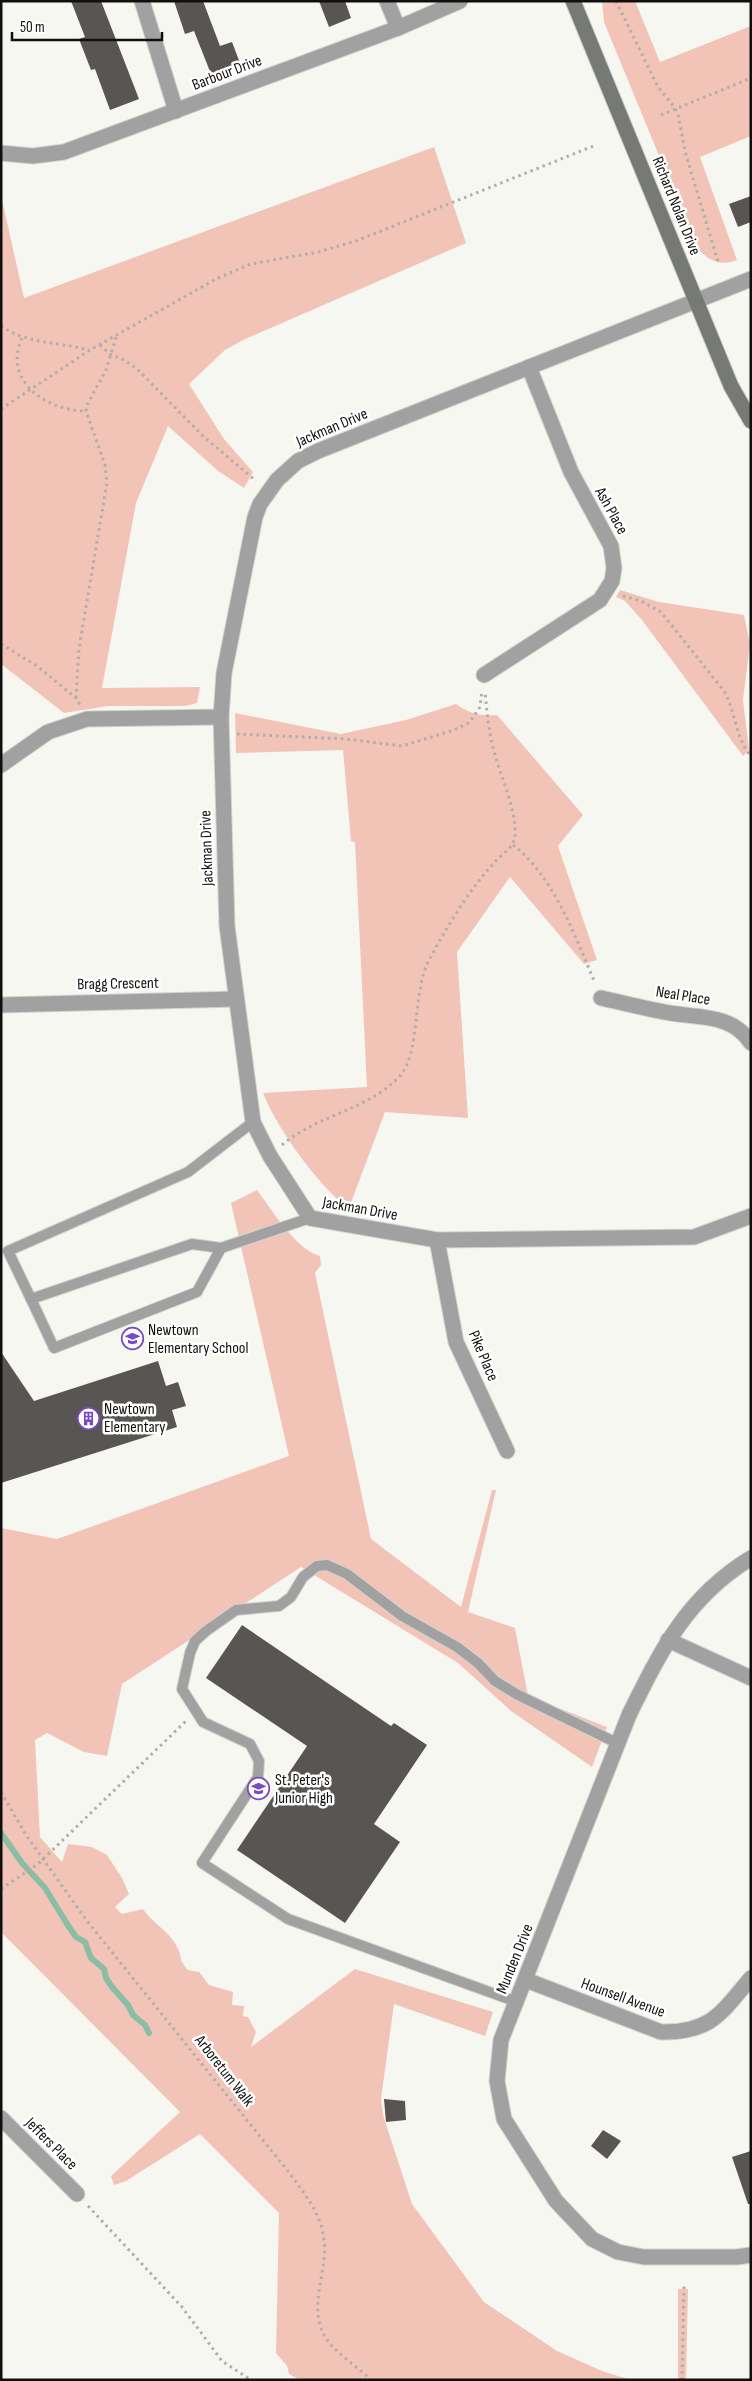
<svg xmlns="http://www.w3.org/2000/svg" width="752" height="2381" font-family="'Sofia Sans Condensed',sans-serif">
	<rect width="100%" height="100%" fill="#f7f7f2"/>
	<!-- green -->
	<g fill="#f2c4b8">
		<path d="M602 1H635L660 62 751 26V136L700 157 737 260C721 267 708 260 697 248L604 22Z"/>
		<polygon points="434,147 466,243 243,340 225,350 189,384 224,439 253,472 244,488 218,471 168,426 136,503 102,688 200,687 197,703 185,706 108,706 64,713 1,664 1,195 24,298"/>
		<polygon points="620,590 659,602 744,615 750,644 743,700 749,750 743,756 642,620 625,601 616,597"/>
		<path d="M456 704C470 714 480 716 497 715L583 815 558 846 597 960 584 964 510 877 457 952 468 1118 385 1112 349 1208C320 1189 275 1125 263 1093L367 1087 355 842 351 841 343 750 236 753 235 713 341 734 406 720Z"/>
		<path d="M257 1190C273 1211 295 1249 320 1256L321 1265 315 1273 371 1539 461 1607 492 1490H496L468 1612 515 1628 528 1696 607 1727 592 1767 511 1711 458 1663 301 1567 122 1684 107 1756 84 1752 47 1733 35 1740 40 1837 62 1862 68 1844 92 1847 107 1855 122 1878 129 1894 115 1907 122 1914 143 1909C152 1923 172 1933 178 1949 183 1959 178 1959 188 1970L199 1972 209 1985 233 1992 232 2005 244 2006 243 2016 248 2017 256 2032 251 2047 355 1969 493 2012 485 2036 394 2004 381 2099 383 2115 412 2204 484 2302 557 2351 602 2371 631 2380H300L289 2374 287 2366 276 2353 279 2213 200 2134 126 2181 114 2185 111 2176 180 2112 1 1932V1528L57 1539 289 1456 231 1203Z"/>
		<polygon points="678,2289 688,2289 686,2380 678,2380"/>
	</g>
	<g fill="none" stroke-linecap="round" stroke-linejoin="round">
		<!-- stream -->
		<polyline stroke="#8abda5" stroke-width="6" points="1,1833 22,1863 45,1888 69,1927 76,1937 85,1942 91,1958 104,1969 106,1978 112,1987 128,2005 133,2015 145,2025 149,2033"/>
	</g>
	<!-- building -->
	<g fill="#585552">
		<polygon points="71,1 101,1 139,99 110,110 95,69 91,70 79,39 85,37"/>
		<polygon points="174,1 203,1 220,46 232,42 240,63 211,74 194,31 185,34"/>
		<polygon points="319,1 345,1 351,18 329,27"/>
		<polygon points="751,196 751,222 738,227 729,204"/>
		<polygon points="1,1352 34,1401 158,1361 166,1386 178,1382 186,1406 172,1410 177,1427 1,1483"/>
		<polygon points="242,1625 391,1726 394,1723 427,1745 374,1824 400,1842 345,1923 237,1850 307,1746 206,1678"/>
		<polygon points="384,2099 405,2101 406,2120 386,2122"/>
		<polygon points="603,2130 621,2141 607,2159 591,2146"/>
		<polygon points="751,2151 751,2204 748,2204 732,2157"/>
	</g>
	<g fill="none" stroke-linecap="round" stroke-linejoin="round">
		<defs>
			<g id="lane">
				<polyline points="253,1122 188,1172 8,1251 31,1299 192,1244 221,1248 310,1218"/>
				<polyline points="31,1299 54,1348 197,1292 221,1248"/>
				<polyline points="517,2002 288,1919 202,1863 258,1777 259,1761 250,1744 203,1722 182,1689 190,1653 195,1641 206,1631 236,1610 279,1606 291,1597 303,1577 317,1566 327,1565 347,1574 402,1616 457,1647 478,1663 495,1681 518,1695 619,1744"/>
			</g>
			<g id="street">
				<polyline points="142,1 176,111"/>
				<polyline points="387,1 398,28"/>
				<polyline points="1,153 33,156 64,152 398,28 460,1"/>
				<polyline points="751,279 318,451 298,461 277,480 260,504 255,517 224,673 221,717 227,926 253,1122 270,1156 310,1218 437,1240 694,1237 751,1216"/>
				<polyline points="484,675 600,600 612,581 614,568 611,546 571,472 529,367"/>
				<polyline points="1,765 48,732 87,719 221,717"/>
				<path d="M601 998C624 1003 647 1009 670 1013 700 1018 732 1014 751 1043"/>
				<polyline points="1,1005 236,999"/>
				<polyline points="437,1240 456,1342 507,1451"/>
				<path d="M751 1558C687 1597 661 1650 629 1715L501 2040 497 2081 504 2119 556 2201 592 2239 618 2252 644 2257H737L751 2255"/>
				<polyline points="668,1640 751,1678"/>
				<path d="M526 1980 661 2032C711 2033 721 2013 751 1978"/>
				<polyline points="1,2118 77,2194"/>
			</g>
			<polyline id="secondary" points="573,1 731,386 751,421"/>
		</defs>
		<!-- lane casing -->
		<use href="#lane" stroke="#d2d2ce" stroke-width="12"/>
		<!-- street casing -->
		<use href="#street" stroke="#d2d2ce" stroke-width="17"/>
		<!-- secondary casing -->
		<use href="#secondary" stroke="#d2d2ce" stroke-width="17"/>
		<!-- path -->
		<g stroke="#afaeab" stroke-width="3" stroke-dasharray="2.5 4" stroke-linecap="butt">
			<polyline points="616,1 658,87 675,108 678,115 686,155 719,265"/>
			<polyline points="661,115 751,78"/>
			<path d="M1 326C27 344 59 342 89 350"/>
			<path d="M22 338C2 382 48 411 86 411"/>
			<polyline points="100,345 110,354 124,360 137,369 203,436 256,481"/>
			<polyline points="1,409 90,350 218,278 251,264 318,252 356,241 596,145"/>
			<path d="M623 596 641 601 661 612 724 691C736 711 735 739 751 756"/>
			<polyline points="1,644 37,666 76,698 80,705"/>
			<polyline points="76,698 79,648 107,483 105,465 86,411 87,405 106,370 116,337"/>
			<polyline points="237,734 346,739 402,746 454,730 470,722 480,707 482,690"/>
			<path d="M513 845C553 875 576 938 595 983"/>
			<path d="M282 1145C317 1115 366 1111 399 1077 422 1052 411 992 430 958 448 925 468 892 493 864 501 854 515 848 515 835 516 809 503 783 496 758 489 736 487 714 485 691"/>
			<path d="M1 1792 26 1835 87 1921 287 2170C303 2192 321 2212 324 2240 328 2271 308 2305 324 2335 334 2353 356 2365 371 2380"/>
			<polyline points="1,1889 38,1864 186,1721"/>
			<polyline points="88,2206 182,2307 222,2361 251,2380"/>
			<polyline points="682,2380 684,2286"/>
		</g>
		<!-- lane -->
		<use href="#lane" stroke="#a0a1a0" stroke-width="10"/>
		<!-- street -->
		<use href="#street" stroke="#a0a1a0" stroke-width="15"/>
		<!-- secondary -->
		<use href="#secondary" stroke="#777976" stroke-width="15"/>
	</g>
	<!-- icons -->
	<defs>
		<symbol id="school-ring" viewBox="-11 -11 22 22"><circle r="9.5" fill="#fff" stroke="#784ac2" stroke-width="1.5"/><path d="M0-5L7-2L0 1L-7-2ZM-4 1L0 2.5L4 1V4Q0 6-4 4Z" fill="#784ac2"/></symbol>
		<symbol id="building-ring" viewBox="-11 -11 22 22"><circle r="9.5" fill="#fff" stroke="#784ac2" stroke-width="1.5"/><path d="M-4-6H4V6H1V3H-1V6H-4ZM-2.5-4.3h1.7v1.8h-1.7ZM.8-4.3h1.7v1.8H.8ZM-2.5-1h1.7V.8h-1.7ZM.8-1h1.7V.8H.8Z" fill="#784ac2"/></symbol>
	</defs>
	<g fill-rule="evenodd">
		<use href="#school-ring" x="120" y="1326" width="25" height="25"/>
		<use href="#building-ring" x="76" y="1406" width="25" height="25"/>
		<use href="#school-ring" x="246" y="1776" width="25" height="25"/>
	</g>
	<g text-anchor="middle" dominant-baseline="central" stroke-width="5" stroke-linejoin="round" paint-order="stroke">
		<!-- street labels -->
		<g font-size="16" fill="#11100f" stroke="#fff">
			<text transform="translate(227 73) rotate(-21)">Barbour Drive</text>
			<text transform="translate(676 206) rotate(68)">Richard Nolan Drive</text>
			<text transform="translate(332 428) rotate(-23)">Jackman Drive</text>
			<text transform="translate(611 511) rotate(61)">Ash Place</text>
			<text transform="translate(207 848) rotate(-92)">Jackman Drive</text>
			<text transform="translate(118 984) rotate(-1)">Bragg Crescent</text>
			<text transform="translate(683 996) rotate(9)">Neal Place</text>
			<text transform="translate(360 1209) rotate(10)">Jackman Drive</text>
			<text transform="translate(483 1356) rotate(67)">Pike Place</text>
			<text transform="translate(515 1959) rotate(-68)">Munden Drive</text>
			<text transform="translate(623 1998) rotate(20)">Hounsell Avenue</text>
			<text transform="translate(224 2071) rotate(52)">Arboretum Walk</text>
			<text transform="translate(51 2144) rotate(45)">Jeffers Place</text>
		</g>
		<!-- poi labels -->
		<g font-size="16" fill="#11100f" stroke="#fff" text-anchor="start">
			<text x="148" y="1330">Newtown<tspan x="148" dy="18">Elementary School</tspan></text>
			<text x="104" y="1409">Newtown<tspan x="104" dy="18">Elementary</tspan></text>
			<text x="275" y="1780">St. Peter's<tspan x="275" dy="18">Junior High</tspan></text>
		</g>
	</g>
	<!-- border -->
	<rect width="752" height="2381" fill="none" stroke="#11100f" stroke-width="5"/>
	<!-- scale -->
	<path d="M12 32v8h150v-8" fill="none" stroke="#11100f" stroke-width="2.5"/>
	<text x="20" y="32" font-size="15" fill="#11100f" stroke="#ffffff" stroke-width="4" paint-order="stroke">50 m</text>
</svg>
